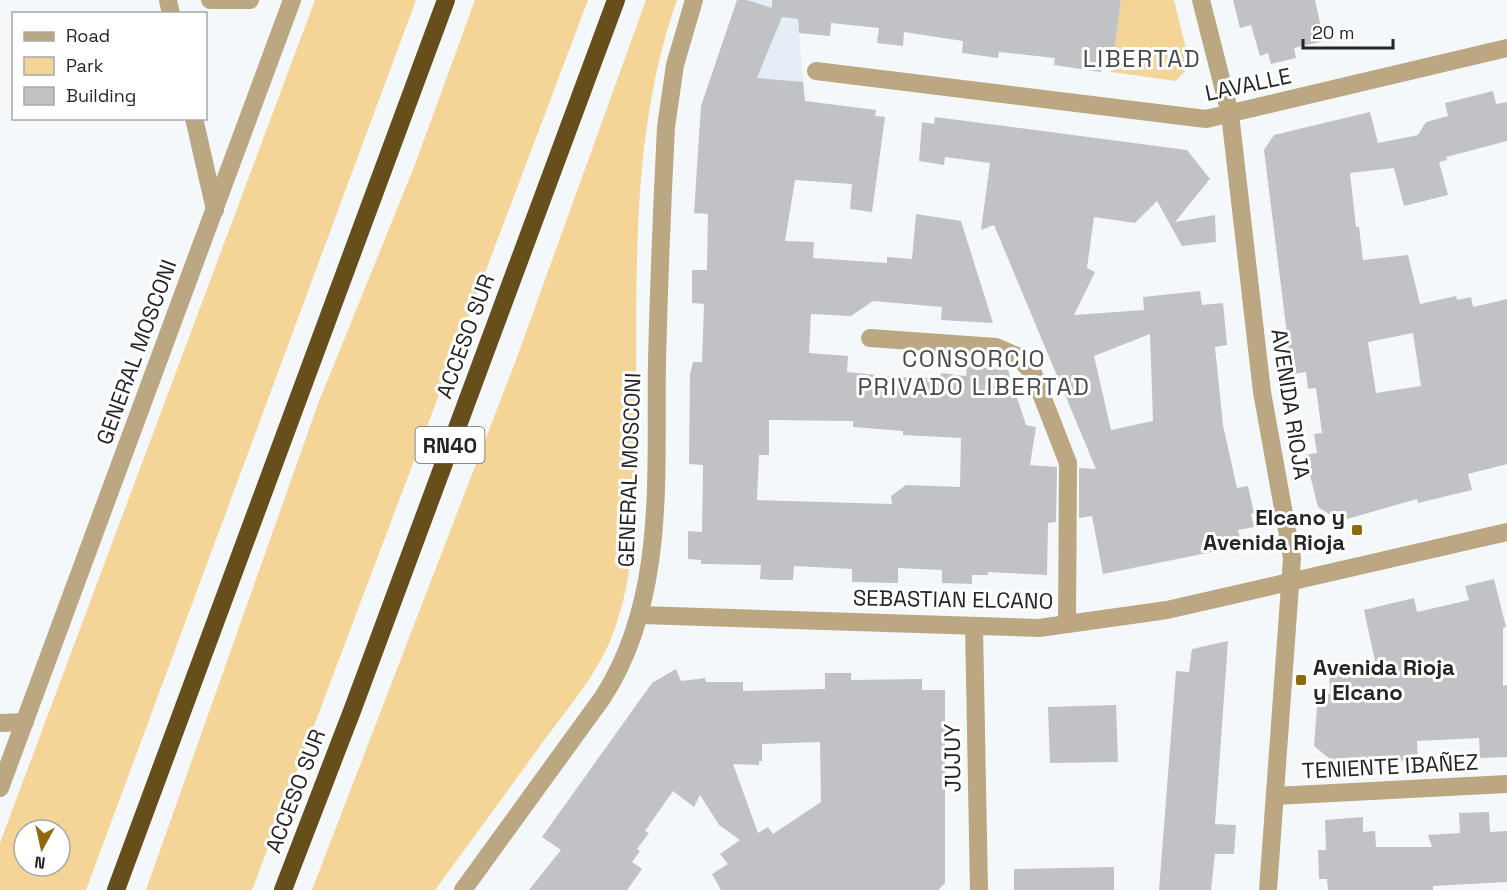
<svg xmlns="http://www.w3.org/2000/svg" width="1507" height="890" font-family="'Space Grotesk',sans-serif">
	<rect width="100%" height="100%" fill="#f5f8fa"/>
	<!-- built -->
	<polygon fill="#e5eef6" points="737,0 796,0 806,113 701,106"/>
	<!-- green -->
	<g fill="#f4d497" fill-rule="evenodd">
		<path d="M315 0H416L86 890H0V843ZM24 830H60V866H24Z"/>
		<polygon points="475,0 588,0 252,890 146,890 318,404 414,167"/>
		<path d="M646 0H677C627 141 638 294 636 441 635 507 636 577 611 639 595 677 566 711 542 743 507 792 471 841 435 890H312L516 360Z"/>
		<polygon points="1121,0 1174,0 1190,65 1176,81 1111,72"/>
	</g>
	<!-- building -->
	<g fill="#c0c2c5" fill-rule="evenodd">
		<path d="M737 0H747L772 8V0H1121L1114 52 1104 50 1101 72 1054 65 1055 58 999 52 998 58 962 53 963 41 904 32 903 46 877 43 879 28 831 23 830 36 799 33 798 19 782 17 757 78 803 82 805 101 876 110 875 116 885 117 872 212 850 209 852 184 795 180 785 241 814 242 813 258 887 263V257L912 259 916 214 961 221 993 323 941 320 942 307 873 301 851 316 811 314 809 353 848 356 847 372 897 377 940 378 941 373 966 376 967 366 1008 370 1026 425 1036 427 1030 465 1057 467 1056 522 1048 523 1047 575 988 572V575H972V584L942 583V570L898 568V583L852 582V569L794 566 793 580H775L760 579 761 565 701 564V560L688 559V531L702 532 703 465 689 464 690 374 693 362H702L704 304 692 303V270H707L708 214 694 213 701 106ZM769 420 853 421V427L903 431V435L961 438 960 487 906 485 891 496 892 504 757 500 759 455H769Z"/>
		<polygon points="1233,0 1315,0 1324,41 1294,48 1296,58 1271,64 1268,53 1260,56 1251,25 1240,28"/>
		<path d="M1493 91 1496 104 1507 102V141L1446 157 1447 160 1439 162 1448 195 1404 206 1394 168 1350 173 1356 227H1359L1363 260 1408 255 1420 304 1456 296 1457 300 1471 297 1473 307 1507 299V464L1468 474 1472 490 1418 503 1417 499 1340 521 1318 507 1305 455 1317 453 1314 434 1322 433 1316 388 1308 389 1306 372 1292 374 1264 150 1274 135 1370 112 1378 143 1418 135 1426 122 1448 116 1445 103ZM1413 333 1421 386 1376 393 1368 342Z"/>
		<path d="M935 117 1187 150 1210 179 1175 222 1215 215 1216 242 1182 246 1157 201 1135 223 1094 217 1087 268 1095 272 1074 315 1144 310 1143 297 1200 291 1202 305 1223 303 1227 345 1215 347 1223 425 1237 488 1248 486 1254 513 1251 514 1254 527 1238 530 1240 538 1230 540 1232 548 1103 574 1092 516 1079 518V468L1096 469 994 225 981 230 990 163 945 157 944 165 919 161 922 122 934 124ZM1150 334 1153 421 1111 430 1094 356Z"/>
		<polygon points="1494,579 1506,627 1503,628 1503,686 1507,685 1507,757 1480,758 1479,738 1417,741 1418,760 1335,763 1314,746 1318,694 1330,694 1329,663 1375,661 1364,610 1414,598 1417,612 1469,600 1465,586"/>
		<polygon points="1228,641 1215,824 1236,825 1234,854 1215,854 1211,890 1159,890 1176,671 1189,672 1192,649"/>
		<path d="M676 669 681 681 705 678 706 682H743V691L825 689V673H851V680L922 679V690H945V883L938 890H721L712 874 728 864 720 854 740 840 719 825 700 795 694 807 673 791 645 831 649 833 637 849 640 851 632 862 642 869 627 890H529L561 850 542 837 652 683ZM820 742 821 802 773 834 768 827 758 833 733 764 759 765V761H762V744Z"/>
		<polygon points="1116,705 1118,762 1050,763 1048,707"/>
		<polygon points="1489,812 1490,832 1507,831 1507,882 1433,886 1433,890 1328,890 1327,879 1319,879 1318,850 1326,850 1325,820 1363,817 1363,832 1375,831 1376,847 1432,847 1428,835 1460,833 1459,813"/>
		<polygon points="1114,867 1114,890 1014,890 1014,869"/>
	</g>
	<g fill="none" stroke-linecap="round" stroke-linejoin="round">
		<!-- minor -->
		<g stroke="#bba781" stroke-width="18">
			<polyline points="168,0 171,14"/>
			<polyline points="210,0 250,0"/>
			<polyline points="1201,0 1230,114 1262,392 1292,558 1268,890"/>
			<polyline points="816,71 1206,119 1507,48"/>
			<polyline points="194,118 215,210"/>
			<polyline points="870,338 996,347 1017,356 1033,373 1068,463 1067,624"/>
			<polyline points="641,615 1039,628 1167,610 1507,532"/>
			<polyline points="974,626 979,890"/>
			<polyline points="0,723 25,722"/>
			<polyline points="0,788 292,0"/>
			<polyline points="1275,796 1507,784"/>
			<path d="M463 890 603 697C667 597 655 474 657 360 659 282 662 205 666 127L675 65 694 0"/>
		</g>
		<!-- highway -->
		<g stroke="#674f1b" stroke-width="18">
			<polyline points="116,890 446,0"/>
			<polyline points="283,890 352,711 616,0"/>
		</g>
	</g>
	<!-- markers -->
	<g fill="#8f690e" stroke="#fff" stroke-width="2">
		<rect x="1351" y="524" width="12" height="12" rx="3"/>
		<rect x="1295" y="674" width="12" height="12" rx="3"/>
	</g>
	<g text-anchor="middle" dominant-baseline="central" stroke-width="6" stroke-linejoin="round" paint-order="stroke">
		<!-- shield labels -->
		<rect fill="#fff" stroke="#666667" stroke-width="1.5" x="415.5" y="427" width="69" height="36" rx="4.5"/>
		<g font-size="21" font-weight="bold" fill="#252526">
			<text x="450" y="445">RN40</text>
		</g>
		<!-- street labels -->
		<g font-size="22" fill="#252526" stroke="#fff">
			<text transform="translate(1248 84) rotate(-12)">LAVALLE</text>
			<text transform="translate(465 336) rotate(-70)">ACCESO SUR</text>
			<text transform="translate(136 352) rotate(-70)">GENERAL MOSCONI</text>
			<text transform="translate(1291 404) rotate(81)">AVENIDA RIOJA</text>
			<text transform="translate(629 470) rotate(-88)">GENERAL MOSCONI</text>
			<text transform="translate(953 599) rotate(1)">SEBASTIAN ELCANO</text>
			<text transform="translate(952 758) rotate(-91)">JUJUY</text>
			<text transform="translate(1390 766) rotate(-3)">TENIENTE IBAÑEZ</text>
			<text transform="translate(295 791) rotate(-69)">ACCESO SUR</text>
		</g>
		<!-- poi labels -->
		<g font-size="22" font-weight="bold" fill="#252526" stroke="#fff" text-anchor="end">
			<text x="1345" y="517">Elcano y<tspan x="1345" dy="25">Avenida Rioja</tspan></text>
			<text x="1313" y="667" text-anchor="start">Avenida Rioja<tspan x="1313" dy="25">y Elcano</tspan></text>
		</g>
		<!-- neighbourhood labels -->
		<g font-size="24" letter-spacing="1.5" fill="#47494b" stroke="#fff">
			<text x="1142" y="58">LIBERTAD</text>
			<text x="974" y="358">CONSORCIO<tspan x="974" dy="28">PRIVADO LIBERTAD</tspan></text>
		</g>
	</g>
	<!-- legend -->
	<rect x="12" y="12" width="195" height="108" fill="#ffffff" stroke="#a8a8a8" stroke-width="1.5"/>
	<rect x="24" y="32" width="30" height="9" fill="#bba781" stroke="#a8a8a8" stroke-width="1.5"/>
	<text x="66" y="42" font-size="18" fill="#252526">Road</text>
	<rect x="24" y="57" width="30" height="18" fill="#f4d497" stroke="#a8a8a8" stroke-width="1.5"/>
	<text x="66" y="72" font-size="18" fill="#252526">Park</text>
	<rect x="24" y="87" width="30" height="18" fill="#c0c2c5" stroke="#a8a8a8" stroke-width="1.5"/>
	<text x="66" y="102" font-size="18" fill="#252526">Building</text>
	<!-- north arrow -->
	<g transform="translate(42 848) rotate(188)"><circle r="28" fill="#ffffff" stroke="#a8a8a8" stroke-width="1.5"/>
	<path d="M0-4.5L10 22L0 15L-10 22Z" fill="#8f690e"/>
	<text y="-9" font-size="16" font-weight="bold" text-anchor="middle" fill="#252526">N</text>
	</g>
	<!-- scale -->
	<path d="M1303 39v9h90v-9" fill="none" stroke="#252526" stroke-width="3"/>
	<text x="1312" y="39" font-size="18" fill="#252526" stroke="#ffffff" stroke-width="4.5" paint-order="stroke">20 m</text>
</svg>
